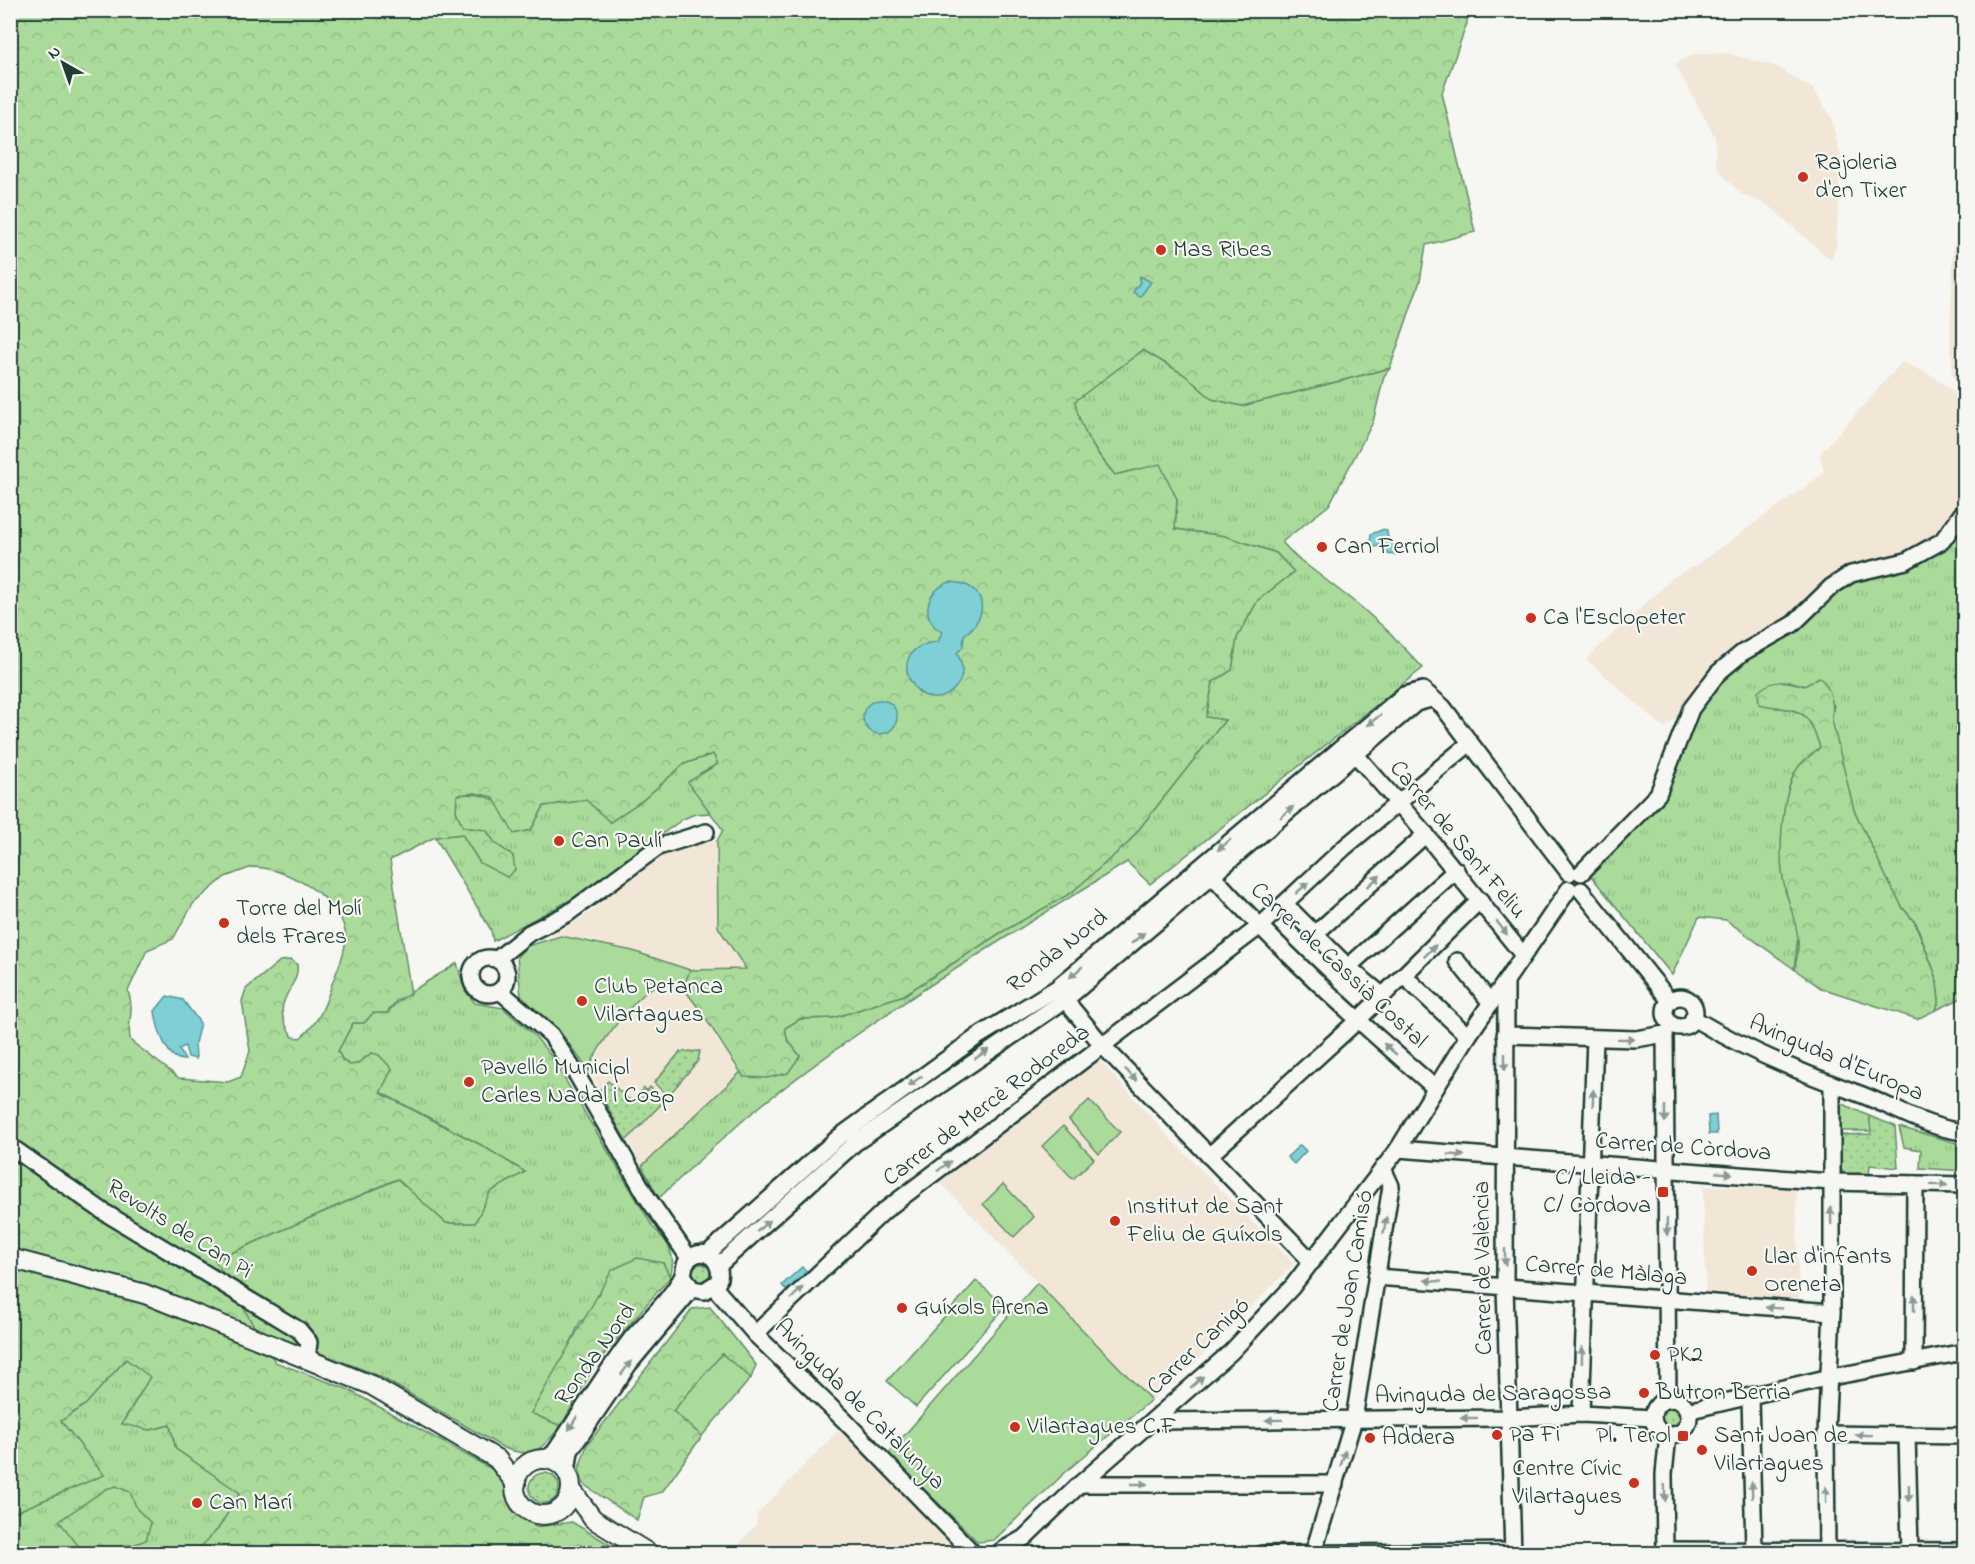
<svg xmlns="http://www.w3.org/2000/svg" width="1975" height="1564" font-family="'Indie Flower',sans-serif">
	<defs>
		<pattern id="grass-tufts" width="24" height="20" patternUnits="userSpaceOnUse" patternTransform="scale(1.5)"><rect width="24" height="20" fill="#aadb9b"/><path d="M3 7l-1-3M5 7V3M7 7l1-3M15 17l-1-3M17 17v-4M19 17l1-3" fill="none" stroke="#92bd86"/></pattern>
		<pattern id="forest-crowns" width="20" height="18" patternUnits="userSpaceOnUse" patternTransform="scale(1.5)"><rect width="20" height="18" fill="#aadb9b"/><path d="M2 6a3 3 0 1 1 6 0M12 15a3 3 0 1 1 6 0" fill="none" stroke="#92bd86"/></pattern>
		<pattern id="park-dots" width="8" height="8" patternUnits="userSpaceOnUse" patternTransform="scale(1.5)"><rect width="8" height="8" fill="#aadb9b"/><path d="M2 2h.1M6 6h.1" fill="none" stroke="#92bd86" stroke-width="1.8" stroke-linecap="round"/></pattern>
	</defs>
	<rect width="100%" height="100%" fill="#f6f6f2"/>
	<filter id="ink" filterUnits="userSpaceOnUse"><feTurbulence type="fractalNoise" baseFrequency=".0167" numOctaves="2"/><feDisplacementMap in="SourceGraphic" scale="12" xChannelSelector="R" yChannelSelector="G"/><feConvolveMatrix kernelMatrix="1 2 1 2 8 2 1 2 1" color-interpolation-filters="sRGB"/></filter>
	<g filter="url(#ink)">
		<!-- built -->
		<g fill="#f2e7d7">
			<polygon points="1727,53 1777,67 1813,89 1831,117 1841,158 1836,247 1831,260 1769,206 1742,194 1725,178 1716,164 1715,137 1675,64 1694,54"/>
			<polygon points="1964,194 1964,385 1953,378 1950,337 1953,251"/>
			<polygon points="1902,362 1931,375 1964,399 1964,504 1932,541 1804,607 1699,691 1679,716 1664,728 1586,659 1675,576 1697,565 1824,473 1820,454"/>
			<polygon points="717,841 718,927 746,969 690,970 591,940 561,937 540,943 590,912 647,862 668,850"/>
			<polygon points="667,983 683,988 699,1007 717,1039 741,1072 642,1166 589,1071 590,1061 597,1048 644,995 657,985"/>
			<polygon points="1098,1058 1170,1138 1294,1264 1195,1363 1151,1400 936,1178"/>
			<polygon points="1703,1186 1796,1187 1799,1306 1706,1298"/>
			<polygon points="839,1430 956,1543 961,1553 731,1554 756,1524 757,1514"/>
		</g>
		<!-- grass -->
		<g fill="url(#grass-tufts)" stroke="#648c68" stroke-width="1.5">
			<path d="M1143 350 1185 375 1212 399 1242 406 1390 368 1384 376 1373 422 1329 505 1282 542 1295 556 1361 607 1390 633 1423 668 1150 884 1127 862C1000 941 870 1018 753 1112 721 1139 690 1169 659 1198L642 1166 741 1072 744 1077 800 1056 787 1039 785 1028 800 1019 833 1018 904 995 1000 933 1071 893 1128 843 1225 720 1206 717 1213 681 1232 670 1237 638 1258 600 1294 572 1276 553 1225 536 1175 529 1177 499 1134 470 1115 475C1096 453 1080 431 1074 401Z"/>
			<path d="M1964 522V997L1936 1010 1939 1000 1936 976 1916 923 1903 908 1888 881 1854 810 1831 720 1834 705 1806 686 1788 681 1776 708C1807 709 1811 720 1820 747L1799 766 1785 890 1799 929 1794 969 1726 920 1699 917 1672 975 1591 876 1593 867 1638 823 1692 718 1727 672 1787 635 1835 591Z"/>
			<path d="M713 754 718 764 700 773 695 788 710 813 695 814 683 819 574 898 493 941 491 930 435 837 462 834 480 863 513 856 495 843 486 831 463 827 456 811 457 795C494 790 504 807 531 830L544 806 587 800 610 822 644 799 684 764Z"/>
			<path d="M457 963 465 991 475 1003 503 1008 534 1035 551 1056 653 1227C669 1243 677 1255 670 1277L663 1263 580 1322 562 1362 531 1413 561 1426C541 1449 535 1460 504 1448L377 1375 255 1328 215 1260 398 1179 446 1223H475L490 1191 525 1172 481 1145 380 1092 392 1069 372 1053 357 1064 350 1065 343 1061 338 1051 353 1023H364L373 1013H387C403 993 435 978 457 963Z"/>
			<polygon points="1899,1127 1964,1145 1964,1171 1920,1168 1921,1150 1904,1147"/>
			<polygon points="126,1359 151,1376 122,1423 150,1430 170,1425 176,1449 241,1493 218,1529 195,1553 11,1553 10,1509 13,1513 104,1475 61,1421 86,1404"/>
		</g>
		<!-- forest -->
		<g fill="url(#forest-crowns)" stroke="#648c68" stroke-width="1.5" fill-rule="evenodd">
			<path d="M10 11H1467V23L1442 93 1475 232 1426 245 1420 281 1390 368 1242 406 1212 399 1185 375 1143 350 1075 401C1080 431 1096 453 1115 475L1160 464 1177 499 1175 529 1225 536 1276 553 1294 572 1258 600 1237 638 1232 670 1213 682 1206 717 1225 720 1128 843 1071 893 1000 933 904 995 833 1018 800 1019 785 1028 787 1039 800 1056 788 1073 767 1078 744 1077C723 1048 706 1015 683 988L690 970 746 969 718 927 717 841 723 830 688 782 718 764 713 754 684 764 644 799 610 822 586 800 544 806 531 830 514 834 493 797 475 793 457 795 456 811 463 827 486 830 495 843 513 856 515 870 507 877 480 863 462 834 435 837 390 860 411 994 397 1000 387 1013H373L364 1023H353L338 1051 343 1061 350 1065 357 1064 372 1053 379 1055 392 1069 380 1093 481 1145 525 1172 490 1192 475 1223H446L397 1179 215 1260 275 1362 347 1389 506 1477 511 1506 536 1527 572 1522 624 1553H195L218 1529 240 1493 176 1449 170 1425 150 1430 122 1424 150 1377 126 1359 86 1404 61 1421 104 1475 13 1513 11 1509ZM252 867C284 867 339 896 345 931 348 949 338 967 332 984 325 1006 319 1023 300 1038L293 1037C265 999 301 990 297 964L291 960 280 961 246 989 242 1001 250 1051 241 1077 228 1082 179 1078 131 1041C125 1028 136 1011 128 991L147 950 173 939 193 904 225 877Z"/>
			<path d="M1819 677C1832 689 1834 703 1832 720L1854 810 1888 881 1903 908 1915 923 1936 976 1939 1000 1936 1010 1917 1019 1821 988 1794 969C1804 939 1794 921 1786 892 1777 862 1780 792 1799 766 1805 759 1814 753 1820 747 1804 701 1800 714 1759 704L1758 692C1772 678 1787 681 1805 686Z"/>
			<polygon points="637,1258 663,1263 670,1277 595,1365 561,1426 531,1413 612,1270"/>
			<polygon points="710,1307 756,1365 751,1378 722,1354 674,1412 702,1436 662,1492 644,1497 637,1520 583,1484 579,1468 587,1445 692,1309"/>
			<polygon points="116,1486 130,1492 137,1509 151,1523 146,1540 112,1553 84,1553 59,1521 106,1489"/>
		</g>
		<!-- park -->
		<g fill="url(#park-dots)" stroke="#648c68" stroke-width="1.5">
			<polygon points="700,1051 698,1061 668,1096 654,1083 680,1052"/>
			<polygon points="608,1081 632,1102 644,1088 647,1091 650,1087 665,1100 626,1141 599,1091"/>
			<polygon points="1869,1116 1895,1126 1898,1168 1870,1165 1869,1176 1846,1175 1839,1168 1839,1135 1871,1134"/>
			<circle cx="701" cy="1273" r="9"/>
			<circle cx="1672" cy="1417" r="11"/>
			<circle cx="544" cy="1488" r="15"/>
		</g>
		<!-- pitch -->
		<g fill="#aadb9b" stroke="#648c68" stroke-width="1.5">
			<path d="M561 936 633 951 690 970 683 988C675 986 667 982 659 984 641 989 591 1052 589 1071L564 1037 521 996 517 957 527 946Z"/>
			<polygon points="1089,1100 1120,1132 1099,1154 1069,1120"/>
			<polygon points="1839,1102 1869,1116 1871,1131 1839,1131"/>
			<polygon points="1063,1126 1094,1159 1073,1179 1042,1146"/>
			<polygon points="1003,1184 1034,1217 1014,1237 983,1204"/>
			<polygon points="976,1281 1006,1306 916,1407 887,1381"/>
			<polygon points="1037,1283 1151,1400 1070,1468 994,1540 978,1542 888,1454"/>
			<polygon points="722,1354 751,1378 702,1436 673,1411"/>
		</g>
		<!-- water -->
		<g fill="#7ecfd6" stroke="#589595" stroke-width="1.5">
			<polygon points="1140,276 1151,282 1140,297 1133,292 1140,282"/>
			<polygon points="1384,529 1387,531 1388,539 1399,546 1395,555 1387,554 1381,545 1376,547 1370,545 1371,534"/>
			<path d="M950 582C987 583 991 616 964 635L963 647 957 653C963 665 965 676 956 687 923 727 874 647 938 642L942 632C918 618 927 589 950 582Z"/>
			<circle cx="880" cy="717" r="17"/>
			<path d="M167 996 183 1000 200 1023 195 1043 196 1059 188 1057 185 1046 179 1049 185 1060C166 1061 157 1027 155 1011Z"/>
			<polygon points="1716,1115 1717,1134 1709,1134 1708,1116"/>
			<polygon points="1300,1145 1306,1151 1294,1164 1287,1157"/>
			<polygon points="802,1267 808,1272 787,1291 782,1285"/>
		</g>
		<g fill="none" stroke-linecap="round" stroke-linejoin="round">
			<defs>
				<g id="minor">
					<polyline points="1356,755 1422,830 1523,955"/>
					<polyline points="1581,873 1658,794 1691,709 1718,673 1742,653 1793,624 1831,587 1851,574 1906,561 1942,541 1964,511"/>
					<path d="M1213 876C1281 952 1357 1020 1434 1087"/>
					<polyline points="1581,890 1670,1001"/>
					<polyline points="1285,904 1348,967 1383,996"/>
					<polyline points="1315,934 1426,834"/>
					<circle cx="489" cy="976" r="18"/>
					<polyline points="497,959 529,933 567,914 658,847 706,832"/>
					<polyline points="1457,961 1491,1003"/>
					<polyline points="1348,967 1456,870"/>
					<polyline points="1404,976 1468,1036"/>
					<polyline points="1506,983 1505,1286 1513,1554"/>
					<polyline points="500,991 551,1035 577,1075 647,1197 689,1258"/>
					<circle cx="1680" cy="1012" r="15"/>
					<polyline points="1065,1000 1104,1047 1312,1262"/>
					<path d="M1693 1018C1744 1049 1801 1073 1857 1093 1893 1106 1926 1128 1964 1132"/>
					<polyline points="1665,1034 1668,1400"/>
					<polyline points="1505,1035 1636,1039 1665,1034"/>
					<polyline points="10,1146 104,1212 299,1330 309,1342 307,1359"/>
					<polyline points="1398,1149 1831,1182 1964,1185"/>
					<polyline points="1209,1156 1357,1021 1480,900"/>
					<polyline points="707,1254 839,1137 977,1037 1057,988 1404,695 1423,690 1443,707 1569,873"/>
					<polyline points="719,1265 855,1143 1065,1000 1416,703 1431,699"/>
					<polyline points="1376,1277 1832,1312"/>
					<polyline points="714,1287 755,1334 844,1420 974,1554"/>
					<polyline points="755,1334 884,1211 1259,927 1345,847 1470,743"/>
					<polyline points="1914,1362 1915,1184"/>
					<polyline points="1750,1397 1754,1549"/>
					<circle cx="1671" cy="1417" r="18"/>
					<polyline points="1687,1411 1826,1378 1964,1352"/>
					<polyline points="1581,1414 1595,1039"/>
					<polyline points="1153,1421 1509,1418 1581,1414 1653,1418"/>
					<polyline points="1826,1434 1964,1436"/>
					<polyline points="1907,1435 1910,1551"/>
					<path d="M545 1459 554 1453C580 1415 603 1376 631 1339 643 1325 656 1313 668 1298 672 1292 680 1283 683 1275 685 1269 683 1264 689 1259 706 1243 725 1264 718 1282L704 1291 692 1289 683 1275"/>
					<polyline points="567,1472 570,1451 629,1364 692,1289"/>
					<polyline points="1080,1484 1335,1484"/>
					<polyline points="1665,1550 1964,1551"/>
					<polyline points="1001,1551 1024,1538 1080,1484 1231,1352 1292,1287 1398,1149 1468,1036 1569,889"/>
					<polyline points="1262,1554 1513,1551"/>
					<polyline points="1313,1554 1354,1419 1391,1186 1383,1168"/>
					<polyline points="1665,1554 1664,1474 1668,1435"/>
					<polyline points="1827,1554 1826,1434 1832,1312 1832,1086"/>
				</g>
				<g id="major">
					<polyline points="10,1258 145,1294 371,1385 497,1459 516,1484"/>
					<circle cx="543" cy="1487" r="28"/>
					<polyline points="571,1489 593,1519 650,1554"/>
				</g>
			</defs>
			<!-- minor casing -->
			<use href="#minor" stroke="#1f3d34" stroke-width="20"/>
			<!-- major casing -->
			<use href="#major" stroke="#1f3d34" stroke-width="22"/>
			<!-- minor -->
			<use href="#minor" stroke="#f6f6f2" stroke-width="15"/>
			<!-- major -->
			<use href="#major" stroke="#f6f6f2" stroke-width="18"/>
		</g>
		<!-- one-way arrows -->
		<defs><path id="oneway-solid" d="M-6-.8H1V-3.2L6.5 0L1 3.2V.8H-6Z" transform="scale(1.5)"/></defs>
		<g fill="#8a9a93">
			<use href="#oneway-solid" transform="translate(1374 720) rotate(141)"/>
			<use href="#oneway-solid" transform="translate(1287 812) rotate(-41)"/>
			<use href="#oneway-solid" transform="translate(1224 845) rotate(140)"/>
			<use href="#oneway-solid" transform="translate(1374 881) rotate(-42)"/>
			<use href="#oneway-solid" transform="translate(1302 888) rotate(-42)"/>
			<use href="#oneway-solid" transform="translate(1502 928) rotate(52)"/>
			<use href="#oneway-solid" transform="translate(1138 938) rotate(-40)"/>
			<use href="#oneway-solid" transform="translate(1430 951) rotate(-45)"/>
			<use href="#oneway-solid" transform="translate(1076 972) rotate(139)"/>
			<use href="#oneway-solid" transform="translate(1626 1039) rotate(1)"/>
			<use href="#oneway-solid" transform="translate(1390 1049) rotate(-139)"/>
			<use href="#oneway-solid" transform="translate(982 1054) rotate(-34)"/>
			<use href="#oneway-solid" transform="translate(1505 1062) rotate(90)"/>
			<use href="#oneway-solid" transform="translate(1131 1075) rotate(46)"/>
			<use href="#oneway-solid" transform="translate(915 1081) rotate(145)"/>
			<use href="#oneway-solid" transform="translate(1593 1098) rotate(-88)"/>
			<use href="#oneway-solid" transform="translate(1665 1114) rotate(90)"/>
			<use href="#oneway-solid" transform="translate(1456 1155) rotate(5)"/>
			<use href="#oneway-solid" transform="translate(944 1166) rotate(-37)"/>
			<use href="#oneway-solid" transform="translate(1724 1173) rotate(4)"/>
			<use href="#oneway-solid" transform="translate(1939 1185) rotate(2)"/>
			<use href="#oneway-solid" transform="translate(1831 1216) rotate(-91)"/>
			<use href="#oneway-solid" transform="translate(1385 1225) rotate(-80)"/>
			<use href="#oneway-solid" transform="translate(763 1226) rotate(-42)"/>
			<use href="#oneway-solid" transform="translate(1667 1227) rotate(89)"/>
			<use href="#oneway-solid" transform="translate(1505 1257) rotate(90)"/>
			<use href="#oneway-solid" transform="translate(1433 1281) rotate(-176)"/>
			<use href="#oneway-solid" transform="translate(797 1293) rotate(-44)"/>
			<use href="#oneway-solid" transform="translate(1914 1303) rotate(-90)"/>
			<use href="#oneway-solid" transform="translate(1774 1308) rotate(-176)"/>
			<use href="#oneway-solid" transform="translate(1582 1355) rotate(-89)"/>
			<use href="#oneway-solid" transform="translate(626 1368) rotate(-54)"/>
			<use href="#oneway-solid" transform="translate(1197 1382) rotate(-41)"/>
			<use href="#oneway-solid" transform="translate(1469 1418) rotate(179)"/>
			<use href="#oneway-solid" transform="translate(1274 1420) rotate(179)"/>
			<use href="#oneway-solid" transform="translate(573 1423) rotate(121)"/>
			<use href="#oneway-solid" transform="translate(1864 1435) rotate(-179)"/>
			<use href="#oneway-solid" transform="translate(1343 1458) rotate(-73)"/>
			<use href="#oneway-solid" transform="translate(1139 1484)"/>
			<use href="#oneway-solid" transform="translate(1752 1490) rotate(-92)"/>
			<use href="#oneway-solid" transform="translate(1665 1493) rotate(88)"/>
			<use href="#oneway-solid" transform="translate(1909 1493) rotate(89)"/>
			<use href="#oneway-solid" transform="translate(1826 1495) rotate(-91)"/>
		</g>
	</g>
	<!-- markers -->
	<g fill="#c8321e" stroke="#f6f6f2" stroke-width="2">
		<circle cx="1803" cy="177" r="6"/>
		<circle cx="1161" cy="250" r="6"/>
		<circle cx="1322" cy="547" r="6"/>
		<circle cx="1531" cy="618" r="6"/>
		<circle cx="559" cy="841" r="6"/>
		<circle cx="224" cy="923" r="6"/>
		<circle cx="582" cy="1001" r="6"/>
		<circle cx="469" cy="1082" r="6"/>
		<rect x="1657" y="1186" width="12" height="12" rx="3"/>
		<circle cx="1115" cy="1221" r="6"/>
		<circle cx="1752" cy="1271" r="6"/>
		<circle cx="902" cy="1308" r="6"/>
		<circle cx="1655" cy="1355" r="6"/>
		<circle cx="1644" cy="1393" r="6"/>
		<circle cx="1015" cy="1427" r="6"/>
		<circle cx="1497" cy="1435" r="6"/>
		<rect x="1677" y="1430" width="12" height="12" rx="3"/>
		<circle cx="1370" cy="1438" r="6"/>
		<circle cx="1702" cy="1450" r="6"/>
		<circle cx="1634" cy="1483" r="6"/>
		<circle cx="197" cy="1503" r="6"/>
	</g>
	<g text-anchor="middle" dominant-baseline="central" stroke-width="4.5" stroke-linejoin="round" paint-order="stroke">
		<!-- poi labels -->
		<g font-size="24" fill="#1f3d34" stroke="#f6f6f2" text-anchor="start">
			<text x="1815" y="163">Rajoleria<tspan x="1815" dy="28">d'en Tixer</tspan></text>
			<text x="1173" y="250">Mas Ribes</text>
			<text x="1334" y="547">Can Ferriol</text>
			<text x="1543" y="618">Ca l'Esclopeter</text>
			<text x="571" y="841">Can Paulí</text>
			<text x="236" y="909">Torre del Molí<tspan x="236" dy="28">dels Frares</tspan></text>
			<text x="594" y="987">Club Petanca<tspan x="594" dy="28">Vilartagues</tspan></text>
			<text x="481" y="1068">Pavelló Municipl<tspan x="481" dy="28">Carles Nadal i Cosp</tspan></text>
			<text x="1651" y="1178" text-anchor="end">C/ Lleida -<tspan x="1651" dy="28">C/ Còrdova</tspan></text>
			<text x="1127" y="1207">Institut de Sant<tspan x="1127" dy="28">Feliu de Guíxols</tspan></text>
			<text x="1764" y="1257">Llar d'infants<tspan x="1764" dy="28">Oreneta</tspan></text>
			<text x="914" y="1308">Guíxols Arena</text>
			<text x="1667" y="1355">PK2</text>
			<text x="1656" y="1393">Butron Berria</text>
			<text x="1027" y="1427">Vilartagues C.F</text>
			<text x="1509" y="1435">Pa Fi</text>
			<text x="1671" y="1436" text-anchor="end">Pl. Terol</text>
			<text x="1714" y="1436">Sant Joan de<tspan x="1714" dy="28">Vilartagues</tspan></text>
			<text x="1382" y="1438">Addera</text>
			<text x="1622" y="1469" text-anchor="end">Centre Cívic<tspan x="1622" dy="28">Vilartagues</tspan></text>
			<text x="209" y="1503">Can Marí</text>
		</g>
		<!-- street labels -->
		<g font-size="24" fill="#1f3d34" stroke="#f6f6f2">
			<text transform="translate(1457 840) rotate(50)">Carrer de Sant Feliu</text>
			<text transform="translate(1058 952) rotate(-38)">Ronda Nord</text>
			<text transform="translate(1338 966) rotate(43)">Carrer de Cassià Costal</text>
			<text transform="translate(1836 1059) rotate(23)">Avinguda d'Europa</text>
			<text transform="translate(987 1106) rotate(-37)">Carrer de Mercè Rodoreda</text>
			<text transform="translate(1683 1148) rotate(4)">Carrer de Còrdova</text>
			<text transform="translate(179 1230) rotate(32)">Revolts de Can Pi</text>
			<text transform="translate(1484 1268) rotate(-91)">Carrer de València</text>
			<text transform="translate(1606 1272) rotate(5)">Carrer de Màlaga</text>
			<text transform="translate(1349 1301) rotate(-81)">Carrer de Joan Camisó</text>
			<text transform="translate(1199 1347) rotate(-43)">Carrer Canigó</text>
			<text transform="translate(596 1355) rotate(-54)">Ronda Nord</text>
			<text transform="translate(1493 1395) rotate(-1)">Avinguda de Saragossa</text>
			<text transform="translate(859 1405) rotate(45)">Avinguda de Catalunya</text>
		</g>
	</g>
	<!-- margin -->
	<rect width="1975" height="1564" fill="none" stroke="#f6f6f2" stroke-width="36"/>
	<rect x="18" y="18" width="1939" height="1528" fill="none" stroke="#1f3d34" stroke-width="2" filter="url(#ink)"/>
	<!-- north arrow -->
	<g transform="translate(63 63) rotate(320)" stroke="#f6f6f2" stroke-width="4.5" paint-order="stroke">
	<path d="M0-4.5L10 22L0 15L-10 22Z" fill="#1f3d34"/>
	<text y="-9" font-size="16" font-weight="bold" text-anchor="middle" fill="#1f3d34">N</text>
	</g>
</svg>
